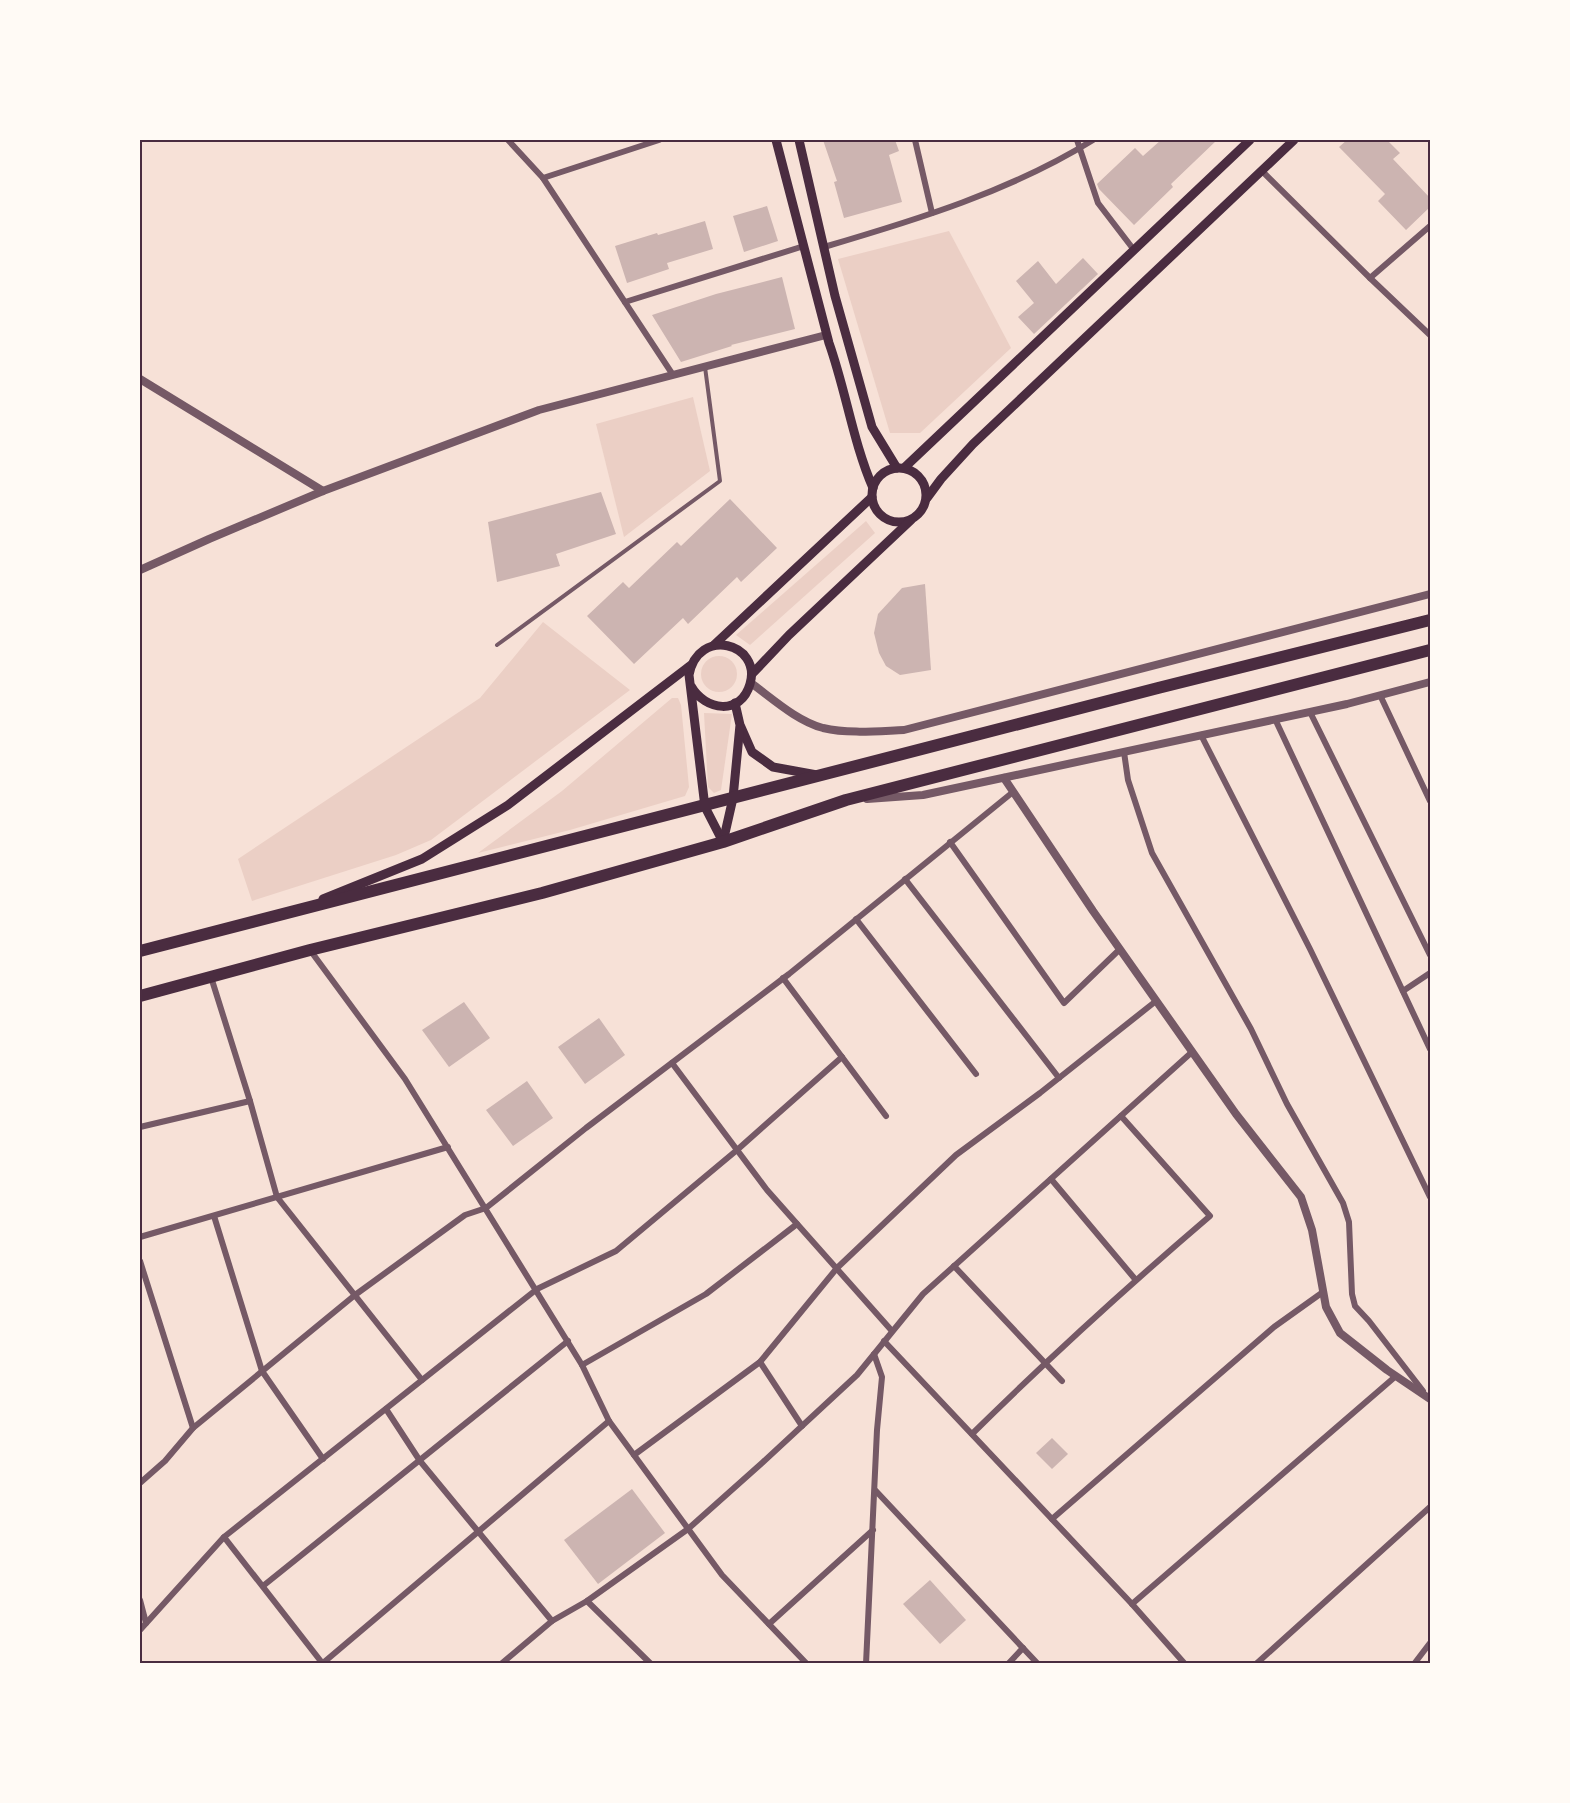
<svg xmlns="http://www.w3.org/2000/svg" width="1570" height="1803" font-family="Bitter,serif">
	<rect width="100%" height="100%" fill="#f7e1d7"/>
	<!-- green -->
	<g fill="#ebcfc5">
		<polygon points="949,231 1011,348 920,433 890,433 838,259"/>
		<polygon points="693,397 710,471 624,537 596,424"/>
		<polygon points="866,521 875,533 750,645 736,635"/>
		<polygon points="543,622 630,690 431,840 396,855 252,901 238,859 480,698"/>
		<circle cx="719" cy="674" r="18"/>
		<polygon points="672,698 678,698 681,705 689,787 685,796 570,830 478,853 562,791"/>
		<polygon points="704,713 732,714 721,790 714,793 708,787"/>
	</g>
	<!-- building -->
	<g fill="#ccb4b1">
		<polygon points="823,140 895,140 899,151 889,155 902,202 844,218 834,182 837,181"/>
		<polygon points="1161,140 1217,140 1171,184 1173,187 1134,225 1099,189 1097,184 1135,148 1143,156"/>
		<polygon points="1347,140 1387,140 1400,153 1393,159 1431,199 1431,206 1406,230 1378,201 1385,194 1339,147"/>
		<polygon points="767,206 778,241 744,252 733,216"/>
		<polygon points="705,221 713,249 667,263 669,269 627,283 615,246 657,233 658,235"/>
		<polygon points="1083,258 1098,274 1034,334 1018,317 1034,303 1016,281 1038,261 1056,284"/>
		<polygon points="782,277 795,329 731,345 732,346 681,362 652,315 716,294"/>
		<polygon points="601,492 616,534 556,554 560,566 497,582 488,522"/>
		<polygon points="730,499 777,548 741,582 737,577 688,624 683,618 634,664 587,616 623,582 629,588 677,542 681,546"/>
		<polygon points="925,584 931,670 900,675 886,666 879,653 874,633 878,614 902,588"/>
		<polygon points="464,1002 490,1038 449,1067 422,1030"/>
		<polygon points="599,1018 625,1055 585,1084 558,1047"/>
		<polygon points="527,1081 553,1118 513,1146 486,1110"/>
		<polygon points="1052,1438 1068,1454 1052,1469 1036,1453"/>
		<polygon points="632,1489 665,1533 598,1584 564,1540"/>
		<polygon points="930,1580 966,1620 940,1644 903,1604"/>
	</g>
	<g fill="none" stroke-linecap="round" stroke-linejoin="round">
		<!-- service -->
		<polyline stroke="#755966" stroke-width="4" points="497,645 720,481 705,367"/>
		<!-- minor -->
		<g stroke="#755966" stroke-width="6">
			<polyline points="508,140 543,178 673,375"/>
			<polyline points="915,140 932,213"/>
			<polyline points="1077,140 1098,203 1134,250"/>
			<polyline points="1262,171 1370,278 1430,335"/>
			<polyline points="543,178 659,140"/>
			<path d="M824 247C916 220 1011 191 1093 140"/>
			<polyline points="1370,278 1430,226"/>
			<polyline points="625,302 804,246"/>
			<polyline points="1380,695 1430,801"/>
			<polyline points="1310,712 1430,955"/>
			<polyline points="1275,719 1430,1049"/>
			<polyline points="1201,735 1310,949 1430,1197"/>
			<polyline points="1124,752 1128,780 1152,853 1251,1029 1287,1104 1343,1203 1349,1222 1352,1294 1355,1306 1369,1321 1423,1391"/>
			<polyline points="950,842 1064,1003 1120,949"/>
			<polyline points="905,879 1059,1078"/>
			<polyline points="856,919 976,1074"/>
			<polyline points="310,950 405,1079 582,1365 609,1421 722,1575 807,1664"/>
			<polyline points="211,977 250,1101 277,1197 422,1380"/>
			<polyline points="783,978 886,1116"/>
			<polyline points="1403,991 1430,973"/>
			<polyline points="672,1063 767,1190 892,1331"/>
			<polyline points="140,1127 250,1101"/>
			<polyline points="1051,1179 1135,1279"/>
			<polyline points="214,1216 262,1371 323,1459"/>
			<polyline points="140,1237 448,1147"/>
			<polyline points="140,1261 193,1428"/>
			<polyline points="954,1266 1062,1381"/>
			<polyline points="884,1341 1132,1604 1185,1664"/>
			<polyline points="760,1362 802,1426"/>
			<polyline points="582,1365 706,1294 797,1224"/>
			<polyline points="386,1409 420,1461 552,1621"/>
			<path d="M972 1434C1049 1358 1128 1286 1210 1216L1121 1116"/>
			<polyline points="634,1455 760,1362 837,1268 956,1155 1040,1093 1156,1001"/>
			<polyline points="140,1483 165,1461 193,1428 355,1295 465,1215 486,1208 586,1128 789,974 1013,792"/>
			<polyline points="875,1490 1038,1664"/>
			<polyline points="1052,1519 1274,1327 1323,1292"/>
			<polyline points="224,1537 323,1664"/>
			<polyline points="263,1586 568,1341"/>
			<polyline points="140,1600 146,1623"/>
			<polyline points="587,1601 651,1664"/>
			<polyline points="1132,1604 1396,1376"/>
			<polyline points="769,1624 873,1530"/>
			<polyline points="140,1630 224,1537 537,1289 616,1251 737,1150 842,1057"/>
			<polyline points="323,1663 609,1421"/>
			<polyline points="501,1664 552,1621 587,1601 688,1529 762,1463 857,1375 923,1294 1192,1052"/>
			<polyline points="866,1664 877,1430 882,1377 874,1354"/>
			<polyline points="1008,1664 1023,1648"/>
			<polyline points="1256,1664 1430,1507"/>
			<polyline points="1414,1664 1430,1643"/>
		</g>
		<!-- tertiary -->
		<g stroke="#755966" stroke-width="8">
			<polyline points="140,379 323,491"/>
			<polyline points="140,570 209,539 323,491 539,410 826,335"/>
			<path d="M751 683C773 699 797 721 823 728 849 734 878 731 904 730L1430 594"/>
			<polyline points="1004,778 1093,911 1236,1114 1301,1197 1312,1230 1326,1307 1340,1333 1387,1370 1430,1399"/>
			<polyline points="867,799 923,795 1347,704 1430,682"/>
		</g>
		<!-- secondary -->
		<g stroke="#4a2c40" stroke-width="9">
			<path d="M776 140 829 343C846 391 853 442 873 488"/>
			<polyline points="799,140 835,296 872,427 897,468"/>
			<circle cx="899" cy="495" r="27"/>
			<polyline points="904,468 1250,140"/>
			<polyline points="927,498 941,479 973,444 1294,140"/>
			<polyline points="714,645 872,497"/>
			<polyline points="752,674 789,635 911,520"/>
			<path d="M691 686C705 711 741 716 750 684 762 643 698 626 689 675L705 807 723 842"/>
			<polyline points="741,727 752,752 773,767 817,775"/>
			<polyline points="723,842 733,798 740,725 735,703"/>
			<polyline points="323,899 422,859 508,805 691,665"/>
		</g>
		<!-- trunk -->
		<g stroke="#4a2c40" stroke-width="12">
			<polyline points="140,951 1158,688 1430,620"/>
			<polyline points="140,996 310,950 542,893 723,842 846,800 1430,650"/>
		</g>
	</g>
	<!-- border -->
	<rect width="1570" height="1803" fill="none" stroke="#fffaf5" stroke-width="282"/>
	<rect x="141" y="141" width="1288" height="1521" fill="none" stroke="#4a2c40" stroke-width="2"/>
</svg>
